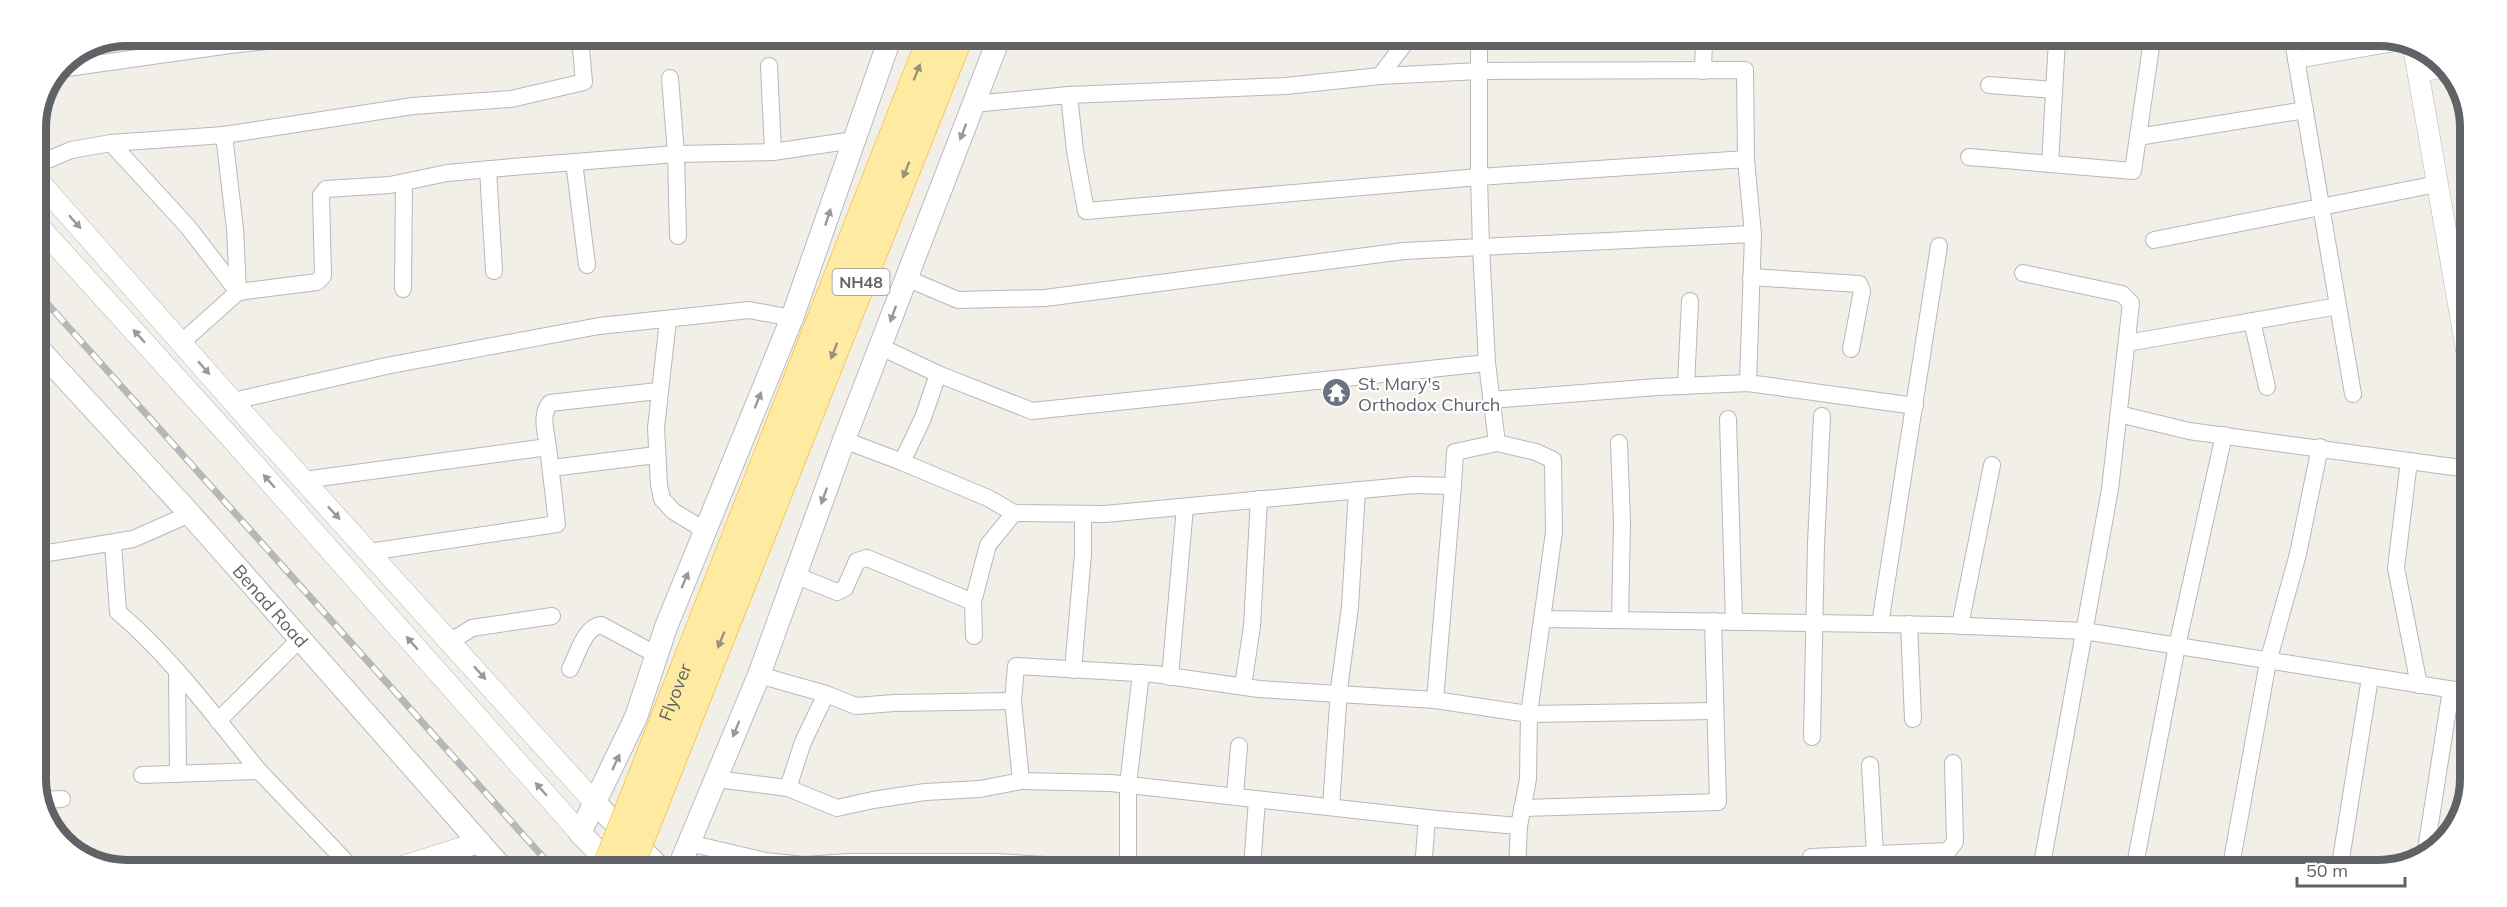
<svg xmlns="http://www.w3.org/2000/svg" width="2507" height="907" font-family="Mulish,sans-serif">
	<rect width="100%" height="100%" fill="#f1efe8"/>
	<g fill="none" stroke-linecap="round" stroke-linejoin="round">
		<defs>
			<g id="minor">
				<polyline points="1479,39 1479,71 1745,70 1746,159"/>
				<polyline points="2293,41 2353,394"/>
				<polyline points="2296,60 2405,41"/>
				<polyline points="769,66 773,152"/>
				<polyline points="60,69 230,45 314,36"/>
				<polyline points="1703,71 1704,39"/>
				<polyline points="670,78 676,154 678,236"/>
				<polyline points="1989,85 2054,90"/>
				<polyline points="1069,95 1075,151 1086,211 1479,177 1479,71 1380,76"/>
				<polyline points="973,104 1069,95 1286,86 1380,76 1408,39"/>
				<polyline points="224,135 235,229 238,292"/>
				<polyline points="2138,137 2305,110"/>
				<polyline points="111,143 224,135 413,106 511,99 584,82 580,37"/>
				<polyline points="1969,157 2133,171 2152,40"/>
				<polyline points="574,162 587,265"/>
				<polyline points="2050,164 2057,40"/>
				<polyline points="36,165 71,150 111,143 188,227 238,292"/>
				<polyline points="488,169 494,271"/>
				<polyline points="2154,240 2437,184"/>
				<polyline points="2023,273 2122,294 2131,303 2110,489 2041,870"/>
				<polyline points="1751,277 1859,284 1862,291 1851,349"/>
				<polyline points="906,278 958,300 1045,298 1404,251 1481,247 1479,177 1746,159 1753,234 1748,383"/>
				<polyline points="403,289 404,183"/>
				<polyline points="668,320 656,428 659,485 662,499 673,511 704,530"/>
				<polyline points="2252,321 2267,387"/>
				<polyline points="182,342 238,292 317,282 323,276 321,195 326,189 390,185 447,173 512,167 676,154 773,152 854,140"/>
				<polyline points="2127,343 2338,306"/>
				<polyline points="881,347 938,374 1032,411 1487,363 1481,247 1753,234"/>
				<polyline points="1686,386 1690,301"/>
				<polyline points="1491,400 1657,387 1748,383 1915,406"/>
				<polyline points="233,401 386,366 599,326 749,310 792,318"/>
				<polyline points="2119,414 2189,431 2468,469"/>
				<polyline points="1728,419 1734,622"/>
				<polyline points="844,440 902,462 923,418 938,374"/>
				<polyline points="1497,443 1536,452 1553,460 1554,532 1529,714 1528,779 1519,826 1436,819 1111,783 1021,781 1013,701 1016,666 1154,674 1259,689 1435,700 1529,714 1715,711"/>
				<polyline points="1619,443 1622,522 1620,620"/>
				<path d="M548 447C546 432 540 415 550 403L658 391"/>
				<polyline points="2409,461 2396,568 2419,685"/>
				<polyline points="902,462 988,498 1014,513 1105,514 1414,485 1453,486 1455,452 1497,443 1487,363"/>
				<polyline points="552,468 656,455"/>
				<polyline points="304,480 548,447 557,524 369,552"/>
				<path d="M113 543 118 612C172 658 214 716 259 771"/>
				<polyline points="36,555 133,539 190,514"/>
				<polyline points="795,575 837,592 845,588 857,561 867,558 973,602 988,545 1014,513"/>
				<polyline points="973,602 974,636"/>
				<polyline points="1542,619 1944,625 2084,631 2467,692"/>
				<polyline points="1880,624 1939,246"/>
				<polyline points="1909,624 1913,719"/>
				<polyline points="1960,626 1992,465"/>
				<polyline points="451,641 472,628 552,616"/>
				<path d="M570 669C577 656 584 627 601 625L657 655"/>
				<polyline points="1073,670 1083,554 1083,514"/>
				<polyline points="177,671 178,774"/>
				<polyline points="759,675 826,694 856,706 894,703 1013,701"/>
				<polyline points="1170,677 1185,507"/>
				<polyline points="1243,686 1252,626 1259,499"/>
				<polyline points="1435,700 1453,486"/>
				<polyline points="218,721 300,639"/>
				<polyline points="1812,737 1816,544 1822,416"/>
				<polyline points="1870,765 1875,855"/>
				<polyline points="142,775 259,771 351,867"/>
				<polyline points="716,779 788,788 837,808 873,800 925,792 980,789 1021,781"/>
				<polyline points="788,788 803,742 826,694"/>
				<polyline points="1235,796 1239,746"/>
				<polyline points="42,800 62,799"/>
				<polyline points="1331,807 1339,689 1350,607 1357,490"/>
				<polyline points="1522,808 1718,802 1713,621"/>
				<polyline points="689,843 765,861 804,865 849,862 997,862 1063,866"/>
				<polyline points="2425,856 2451,690"/>
				<polyline points="1811,857 1948,851 1955,842 1953,763"/>
				<polyline points="1128,868 1128,785 1141,673"/>
				<polyline points="1252,869 1257,799"/>
				<polyline points="1423,869 1427,818"/>
				<polyline points="1517,869 1519,826"/>
				<polyline points="2134,870 2177,646 2224,435"/>
				<polyline points="2230,871 2268,662 2298,554 2320,447"/>
				<polyline points="2339,871 2370,678"/>
			</g>
			<g id="tertiary">
				<polyline points="2413,44 2469,364"/>
				<polyline points="2418,71 2445,67"/>
				<polyline points="36,178 251,422 596,804"/>
				<polyline points="36,223 230,437 580,833"/>
				<polyline points="401,867 480,842"/>
			</g>
			<g id="secondary">
				<path id="s1" d="M36 346 190 514 501 867"/>
				<polyline points="596,804 659,867"/>
				<polyline points="613,867 580,833 636,717 666,627 792,318 890,38"/>
				<polyline points="679,867 759,675 844,440 999,38"/>
			</g>
			<g id="trunk">
				<polyline points="743,517 931,38"/>
				<polyline points="765,527 959,38"/>
			</g>
		</defs>
		<!-- minor casing -->
		<use href="#minor" stroke="#b5b8bc" stroke-width="18"/>
		<!-- tertiary casing -->
		<use href="#tertiary" stroke="#b5b8bc" stroke-width="22"/>
		<!-- secondary casing -->
		<use href="#secondary" stroke="#b6babf" stroke-width="24"/>
		<!-- trunk casing -->
		<use href="#trunk" stroke="#f9ab00" stroke-width="28"/>
		<!-- minor -->
		<use href="#minor" stroke="#fff" stroke-width="16"/>
		<!-- tertiary -->
		<use href="#tertiary" stroke="#fff" stroke-width="21"/>
		<!-- secondary -->
		<use href="#secondary" stroke="#fff" stroke-width="22"/>
		<!-- trunk -->
		<use href="#trunk" stroke="#feeaa1" stroke-width="27"/>
		<defs>
			<polyline id="rail" points="36,291 552,867"/>
		</defs>
		<!-- rail casing -->
		<use href="#rail" stroke="#b6b7b8" stroke-width="7"/>
		<!-- rail -->
		<use href="#rail" stroke="#fff" stroke-width="4.5" stroke-dasharray="14" stroke-linecap="butt"/>
		<defs>
			<g id="trunk-bridge">
				<path id="s2" d="M606 867 743 517"/>
				<polyline points="630,867 765,527"/>
			</g>
		</defs>
		<!-- trunk-bridge casing -->
		<use href="#trunk-bridge" stroke="#f9ab00" stroke-width="28" stroke-linecap="butt"/>
		<!-- trunk-bridge -->
		<use href="#trunk-bridge" stroke="#feeaa1" stroke-width="27"/>
	</g>
	<!-- one-way arrows -->
	<defs><path id="oneway-solid" d="M-6-.8H1V-3.2L6.5 0L1 3.2V.8H-6Z" transform="scale(1.5)"/></defs>
	<g fill="#97927c">
		<use href="#oneway-solid" transform="translate(917 72) rotate(-68)"/>
		<use href="#oneway-solid" transform="translate(906 170) rotate(112)"/>
		<use href="#oneway-solid" transform="translate(834 351) rotate(111)"/>
		<use href="#oneway-solid" transform="translate(721 640) rotate(112)"/>
	</g>
	<g fill="#979a9d">
		<use href="#oneway-solid" transform="translate(963 132) rotate(111)"/>
		<use href="#oneway-solid" transform="translate(828 217) rotate(-72)"/>
		<use href="#oneway-solid" transform="translate(75 222) rotate(48)"/>
		<use href="#oneway-solid" transform="translate(893 314) rotate(110)"/>
		<use href="#oneway-solid" transform="translate(139 336) rotate(-132)"/>
		<use href="#oneway-solid" transform="translate(204 368) rotate(49)"/>
		<use href="#oneway-solid" transform="translate(758 400) rotate(-68)"/>
		<use href="#oneway-solid" transform="translate(269 481) rotate(-131)"/>
		<use href="#oneway-solid" transform="translate(824 496) rotate(110)"/>
		<use href="#oneway-solid" transform="translate(334 513) rotate(47)"/>
		<use href="#oneway-solid" transform="translate(685 580) rotate(-67)"/>
		<use href="#oneway-solid" transform="translate(412 643) rotate(-131)"/>
		<use href="#oneway-solid" transform="translate(480 673) rotate(48)"/>
		<use href="#oneway-solid" transform="translate(736 729) rotate(112)"/>
		<use href="#oneway-solid" transform="translate(616 762) rotate(-65)"/>
		<use href="#oneway-solid" transform="translate(541 789) rotate(-131)"/>
	</g>
	<!-- icons -->
	<defs>
		<symbol id="temple-disc" viewBox="-11 -11 22 22"><circle r="9.5" fill="#6b7280" stroke="#fff"/><path d="M0-6L5-2H3V0L6.5 2.5H4V6H1.5V3h-3V6H-4V2.5H-6.5L-3 0V-2H-5Z" fill="#fff"/></symbol>
	</defs>
	<g fill-rule="evenodd">
		<use href="#temple-disc" x="1320" y="376" width="33" height="33"/>
	</g>
	<g text-anchor="middle" dominant-baseline="central" stroke-width="4.5" stroke-linejoin="round" paint-order="stroke">
		<!-- shield labels -->
		<rect fill="#fff" stroke="#8f9295" stroke-width="1.5" x="832.5" y="269" width="57" height="26" rx="4.5"/>
		<g font-size="16" font-weight="bold" fill="#5f6368">
			<text x="861" y="282">NH48</text>
		</g>
		<!-- worship labels -->
		<g font-size="18" fill="#5b616d" stroke="#fff" text-anchor="start">
			<text x="1358" y="383">St. Mary's<tspan x="1358" dy="21">Orthodox Church</tspan></text>
		</g>
		<!-- street labels -->
		<g font-size="18" fill="#5f6368" stroke="#fff">
			<text stroke="none"><textPath href="#s1" startOffset="350">Benad Road</textPath></text>
			<text stroke="none"><textPath href="#s2" startOffset="188">Flyover</textPath></text>
		</g>
	</g>
	<!-- crop -->
	<path d="M0 0H2507V907H0ZM127 46H2379A81 81 0 0 1 2460 127V779A81 81 0 0 1 2379 860H127A81 81 0 0 1 46 779V127A81 81 0 0 1 127 46Z" fill="#fff" fill-rule="evenodd"/>
	<path fill="none" stroke="#5f6368" stroke-width="8" d="M127 46H2379A81 81 0 0 1 2460 127V779A81 81 0 0 1 2379 860H127A81 81 0 0 1 46 779V127A81 81 0 0 1 127 46Z"/>
	<!-- scale -->
	<path d="M2297 877v9h108v-9" fill="none" stroke="#5f6368" stroke-width="3"/>
	<text x="2306" y="877" font-size="18" fill="#5f6368" stroke="#ffffff" stroke-width="4.5" paint-order="stroke">50 m</text>
</svg>
